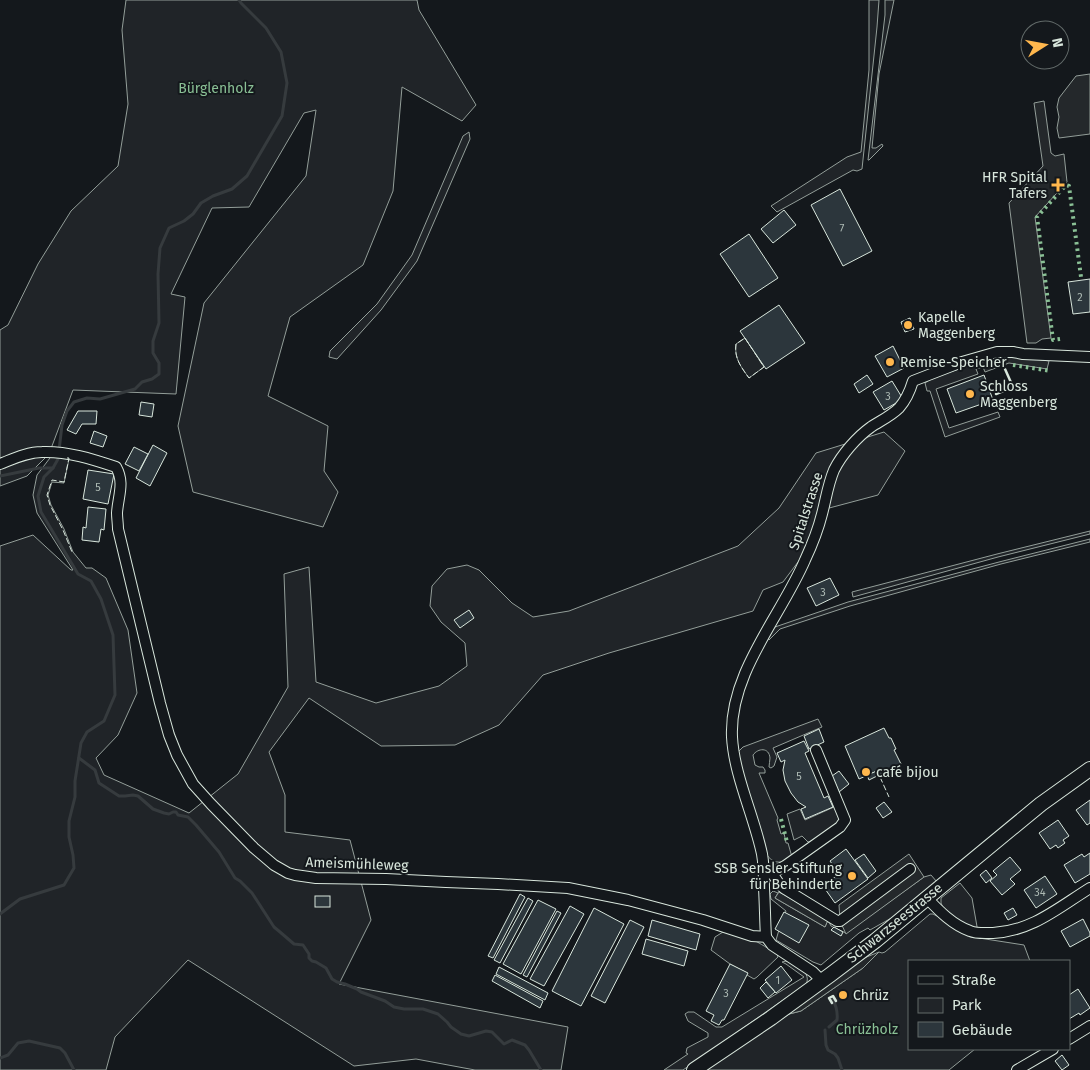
<svg xmlns="http://www.w3.org/2000/svg" width="1090" height="1070" font-family="'Fira Sans',sans-serif">
	<rect width="100%" height="100%" fill="#14181c"/>
	<!-- green -->
	<g fill="#202428" stroke="#939e99">
		<polygon points="126,0 417,0 419,10 476,105 462,121 402,87 393,191 363,265 290,317 268,396 328,426 324,471 338,492 323,527 193,492 178,426 204,303 306,176 316,110 304,113 249,207 212,208 171,294 185,297 176,394 73,390 49,454 27,476 0,486 0,330 8,325 38,264 71,211 118,166 128,104 122,30"/>
		<polygon points="869,0 879,0 877,27 862,169 857,171 853,170 777,212 771,206 847,157 861,152 869,70"/>
		<polygon points="885,0 894,0 879,74 872,148 876,148 882,144 883,146 869,160 868,160 885,15"/>
		<polygon points="469,132 470,139 417,261 381,310 337,359 329,357 330,351 377,304 412,255 463,136"/>
		<path d="M745 338 764 367 749 378C741 367 734 358 736 344Z"/>
		<polygon points="981,362 983,367 976,369 978,374 936,389 949,428 998,412 1000,417 945,437 930,391 927,391 925,383 934,377"/>
		<polygon points="884,432 905,451 878,495 818,511 812,534 801,558 783,582 763,590 753,611 609,653 543,675 499,725 455,745 381,746 309,698 269,752 285,795 285,832 350,840 371,920 339,984 568,1027 561,1070 475,1070 416,1059 354,1066 188,960 115,1037 106,1070 0,1070 0,546 33,535 71,570 73,570 37,513 33,495 37,475 53,454 69,459 64,483 52,482 48,495 51,505 64,529 73,552 86,568 92,568 106,578 128,630 137,693 118,735 96,758 104,775 189,813 238,774 288,687 284,574 309,567 316,682 376,703 439,686 467,666 465,643 441,622 430,606 432,586 447,569 467,565 479,570 512,603 533,617 569,611 738,546 779,508 816,453"/>
		<polygon points="1090,531 1090,534 998,557 853,597 852,592 997,554"/>
		<polygon points="1090,539 1090,542 1001,564 850,606 780,629 769,640 767,637 773,628 775,627 848,602 999,562"/>
		<path d="M818 719 822 727 773 748 777 757 774 766 771 768 769 767C769 764 770 761 770 758 769 747 758 748 753 755L755 765 759 767H763L765 770V773H759L778 818 777 820 781 834 784 833 786 843H788L792 857C780 865 772 864 764 851L737 753 743 747Z"/>
		<path d="M834 807C836 810 839 814 839 818 838 827 815 841 808 842L802 836 794 840 787 814 800 809 805 820Z"/>
		<polygon points="931,875 937,882 895,916 870,930 868,928 859,933 821,965 813,962 776,940 781,923 786,911 771,899 770,894 773,891 778,893 775,898 825,927 828,920 831,926 846,933 924,877"/>
		<polygon points="960,883 972,898 979,938 1024,945 1030,961 909,961 909,1049 975,1049 949,1070 705,1070 789,1014 801,1011 863,968 879,952 882,953 885,952 930,914 933,914 950,923 941,903 941,898"/>
		<path d="M723 932C742 931 761 944 777 954L778 957 757 977 754 979 747 975V973L730 964 711 950 715 937Z"/>
		<path d="M786 961C796 964 812 973 806 984L683 1070H664L688 1054 686 1053 687 1048 708 1037V1033L688 1021 685 1014 688 1012H694L716 1027H722L804 977 786 964 782 962Z"/>
	</g>
	<!-- parking -->
	<g fill="#24282b" stroke="#939e99">
		<polygon points="1090,74 1090,134 1059,138 1057,128 1059,117 1057,107 1059,98 1076,76"/>
		<polygon points="1044,101 1051,153 1055,156 1064,154 1067,182 1035,217 1051,338 1042,339 1036,343 1027,343 1009,203 1043,166 1034,103"/>
		<polygon points="1013,355 1049,361 1047,369 1009,363 985,372 981,362 997,357"/>
		<polygon points="909,854 924,877 846,934 840,921 839,905"/>
		<polygon points="779,892 828,920 825,927 775,898"/>
		<polygon points="879,952 863,968 801,1011 789,1014 789,1013 853,966 864,958"/>
	</g>
	<g fill="none" stroke-linecap="round" stroke-linejoin="round">
		<!-- stream -->
		<g stroke="#363b3e" stroke-width="3">
			<polyline points="0,476 39,468 53,468"/>
			<polyline points="79,758 95,770 99,783 119,796 125,796 133,795 138,796 153,809 164,813 169,814 173,812 176,812 178,815 188,817 196,825 219,852 235,878 240,881 252,893 274,927 280,932 294,944 303,945 309,954 309,958 312,961 316,962 326,968 332,979 337,982 345,984 357,989 361,992 385,1001 394,1007 404,1009 423,1009 438,1014 447,1022 451,1027 461,1034 469,1036 486,1031 492,1032 504,1044 512,1040 525,1045 529,1050 541,1070"/>
			<polyline points="0,914 20,899 64,885 74,868 73,855 69,837 69,821 75,797 75,781 81,743 87,732 104,721 115,695 113,635 101,599 91,581 78,574 41,512 38,496 44,477 53,468 58,459 62,425 67,411 74,402 87,398 100,399 135,389 142,382 152,379 159,374 159,363 153,353 153,341 159,323 158,274 160,248 169,228 184,221 193,214 201,203 213,196 232,189 247,176 282,116 287,83 281,52 266,28 241,3 239,0"/>
			<path d="M829 1027 837 1020C838 1012 836 1005 832 998"/>
			<polyline points="825,1030 826,1045 828,1050 835,1054 838,1058 842,1070"/>
			<polyline points="0,1058 8,1055 18,1043 29,1041 60,1048 65,1053 74,1070"/>
		</g>
	</g>
	<!-- building -->
	<g fill="#2c363c" stroke="#d8e6dc">
		<polygon points="840,189 872,251 843,266 811,205"/>
		<polygon points="784,210 796,225 773,243 761,229"/>
		<polygon points="749,234 778,278 749,297 720,254"/>
		<polygon points="1090,279 1090,312 1073,314 1068,282"/>
		<polygon points="779,305 805,343 766,369 740,331"/>
		<polygon points="910,318 914,329 905,332 901,322"/>
		<polygon points="893,346 904,368 887,377 875,356"/>
		<polygon points="867,375 873,384 859,393 854,384"/>
		<polygon points="984,375 993,400 956,413 947,389"/>
		<polygon points="892,381 903,399 884,410 873,392"/>
		<polygon points="141,402 154,404 152,417 139,415"/>
		<polygon points="78,411 97,411 96,424 82,424 76,434 67,430"/>
		<polygon points="94,431 107,436 103,447 90,443"/>
		<polygon points="153,445 167,453 150,486 136,478"/>
		<polygon points="134,447 148,454 139,471 125,464"/>
		<polygon points="88,470 114,474 108,504 83,499"/>
		<polygon points="88,507 106,509 104,530 101,529 99,542 82,540 83,527 86,528"/>
		<polygon points="830,578 839,595 816,606 807,588"/>
		<polygon points="469,610 474,618 460,628 454,620"/>
		<polygon points="884,728 889,738 891,738 896,749 894,750 901,764 879,775 877,771 859,779 845,746"/>
		<polygon points="819,729 824,742 809,749 804,736"/>
		<polygon points="804,741 809,751 805,753 824,798 828,796 833,807 805,819 801,809 806,807 798,802 791,793 785,781 783,770 785,760 781,762 777,753"/>
		<polygon points="839,771 849,784 839,792 832,776"/>
		<polygon points="877,771 879,775 869,780 867,775"/>
		<polygon points="1090,800 1090,823 1087,825 1076,810"/>
		<polygon points="884,802 892,812 883,818 876,808"/>
		<polygon points="1058,820 1069,836 1063,840 1065,843 1058,848 1056,845 1050,849 1039,833"/>
		<polygon points="846,849 868,879 835,903 823,886 839,874 830,861"/>
		<polygon points="1090,853 1090,874 1075,883 1064,865 1082,854 1084,857"/>
		<polygon points="864,854 876,871 868,878 855,860"/>
		<polygon points="1010,857 1021,870 1010,879 1015,884 1002,895 990,881 997,875 993,871"/>
		<polygon points="986,870 992,878 986,883 980,875"/>
		<polygon points="1045,876 1057,894 1036,908 1024,890"/>
		<polygon points="520,894 525,897 493,958 488,956"/>
		<rect x="315" y="896" width="15" height="11"/>
		<polygon points="528,898 533,901 500,963 494,960"/>
		<polygon points="538,900 556,909 521,974 503,964"/>
		<polygon points="570,906 584,914 544,986 530,979"/>
		<polygon points="594,908 624,924 581,1006 552,991"/>
		<polygon points="1013,908 1017,915 1008,920 1004,913"/>
		<polygon points="557,911 561,913 527,977 523,975"/>
		<polygon points="784,912 809,925 799,943 775,929"/>
		<polygon points="1083,919 1090,933 1090,936 1070,947 1061,931"/>
		<polygon points="630,920 644,927 605,1003 591,996"/>
		<polygon points="652,920 700,934 696,950 648,936"/>
		<polygon points="834,927 843,932 841,936 831,930"/>
		<polygon points="646,939 688,951 684,966 642,954"/>
		<polygon points="730,964 748,973 724,1020 722,1020 719,1025 711,1021 714,1015 706,1011"/>
		<polygon points="781,966 792,980 776,993 765,980"/>
		<polygon points="499,967 548,993 545,1000 496,974"/>
		<polygon points="495,975 543,1001 540,1008 492,981"/>
		<polygon points="766,982 775,992 768,998 760,988"/>
		<polygon points="1078,989 1090,1008 1080,1015 1079,1013 1069,1019 1069,995"/>
		<polygon points="1062,1055 1069,1065 1062,1070 1055,1061"/>
	</g>
	<g fill="none" stroke-linecap="round" stroke-linejoin="round">
		<defs>
			<g id="street">
				<path d="M0 464C13 459 27 452 42 452 67 451 92 459 116 467 125 483 118 496 117 513 117 518 118 524 118 529L160 703 169 735 177 755 193 784 211 804 254 848 274 865 288 873 295 875 316 878 386 879 446 882 498 884 568 888 628 900 703 920 752 936 766 937 772 945 813 972 822 981"/>
				<polyline points="772,873 780,885 785,889 837,921 840,921 910,869"/>
				<polyline points="764,874 772,873 785,866 840,827 845,820 816,750"/>
				<path d="M927 898C939 911 953 925 970 931 977 934 985 933 993 933 1032 931 1058 908 1090 888"/>
				<path d="M766 937C765 921 765 905 764 888 764 877 764 865 762 854 754 816 734 775 732 737 729 673 781 616 805 560 812 545 818 530 822 514 826 499 828 484 834 470 842 454 857 437 871 427 880 421 891 416 899 408 906 400 910 391 913 381L962 362 997 352H1013L1023 354 1090 357"/>
				<polyline points="1069,1039 1090,1026"/>
				<polyline points="1017,1070 1053,1049"/>
			</g>
			<polyline id="secondary" points="694,1070 771,1018 830,975 875,941 1041,804 1090,769"/>
		</defs>
		<!-- street casing -->
		<use href="#street" stroke="#d8e6dc" stroke-width="12"/>
		<!-- secondary casing -->
		<use href="#secondary" stroke="#d8e6dc" stroke-width="16"/>
		<!-- street -->
		<use href="#street" stroke="#14181c" stroke-width="10"/>
		<!-- secondary -->
		<use href="#secondary" stroke="#14181c" stroke-width="14"/>
		<!-- hedge -->
		<g stroke="#8ac095" stroke-width="4" stroke-dasharray="2.5 4" stroke-linecap="butt">
			<polyline points="1060,339 1053,340 1037,217 1066,185 1069,186 1081,277"/>
			<polyline points="1013,365 1051,371"/>
			<polyline points="781,819 787,842"/>
		</g>
		<!-- fence -->
		<g stroke="#d8e6dc" stroke-width="1" stroke-dasharray="6 2.5" stroke-linecap="butt">
			<path d="M745 338 764 367 749 378C741 367 734 358 736 344Z"/>
			<polyline points="67,458 69,458 64,482 52,480 47,495 50,505 63,530 72,552"/>
			<polyline points="880,777 889,797"/>
		</g>
		<!-- wall -->
		<g stroke="#d8e6dc" stroke-width="2.5">
			<polyline points="996,394 1013,387 1005,369"/>
			<polyline points="832,1003 829,998 833,996 836,1001"/>
		</g>
	</g>
	<!-- markers -->
	<g fill="#ffb74d" stroke="#14181c" stroke-width="2">
		<path d="M1055.5 177.5h5v5h5v5h-5v5h-5v-5h-5v-5h5z"/>
		<circle cx="908" cy="325" r="5"/>
		<circle cx="890" cy="362" r="5"/>
		<circle cx="970" cy="394" r="5"/>
		<circle cx="866" cy="772" r="5"/>
		<circle cx="852" cy="876" r="5"/>
		<circle cx="843" cy="995" r="5"/>
	</g>
	<g text-anchor="middle" dominant-baseline="central" stroke-width="4" stroke-linejoin="round" paint-order="stroke">
		<!-- number labels -->
		<g font-size="11" fill="#adbab4">
			<text x="842" y="228">7</text>
			<text x="1080" y="297">2</text>
			<text x="888" y="396">3</text>
			<text x="98" y="487">5</text>
			<text x="823" y="592">3</text>
			<text x="799" y="776">5</text>
			<text x="1040" y="892">34</text>
			<text x="778" y="980">1</text>
			<text x="726" y="993">3</text>
		</g>
		<!-- park labels -->
		<g font-size="14" fill="#8ac095" stroke="#14181c">
			<text x="216" y="88">Bürglenholz</text>
			<text x="867" y="1029">Chrüzholz</text>
		</g>
		<!-- poi labels -->
		<g font-size="14" fill="#d8e6dc" stroke="#14181c" text-anchor="start">
			<text x="1047" y="177" text-anchor="end">HFR Spital<tspan x="1047" dy="16">Tafers</tspan></text>
			<text x="918" y="317">Kapelle<tspan x="918" dy="16">Maggenberg</tspan></text>
			<text x="900" y="362">Remise-Speicher</text>
			<text x="980" y="386">Schloss<tspan x="980" dy="16">Maggenberg</tspan></text>
			<text x="876" y="772">café bijou</text>
			<text x="842" y="868" text-anchor="end">SSB Sensler Stiftung<tspan x="842" dy="16">für Behinderte</tspan></text>
			<text x="853" y="995">Chrüz</text>
		</g>
		<!-- street labels -->
		<g font-size="14" fill="#d8e6dc" stroke="#14181c">
			<text transform="translate(806 511) rotate(-72)">Spitalstrasse</text>
			<text transform="translate(357 864) rotate(2)">Ameismühleweg</text>
			<text transform="translate(895 923) rotate(-39)">Schwarzseestrasse</text>
		</g>
	</g>
	<!-- legend -->
	<rect x="908" y="960" width="162" height="90" fill="#14181c" stroke="#626a69"/>
	<rect x="918" y="976" width="25" height="8" fill="#14181c" stroke="#626a69"/>
	<text x="952" y="985" font-size="15" fill="#d8e6dc">Straße</text>
	<rect x="918" y="998" width="25" height="15" fill="#202428" stroke="#626a69"/>
	<text x="952" y="1010" font-size="15" fill="#d8e6dc">Park</text>
	<rect x="918" y="1022" width="25" height="15" fill="#2c363c" stroke="#626a69"/>
	<text x="952" y="1035" font-size="15" fill="#d8e6dc">Gebäude</text>
	<!-- north arrow -->
	<g transform="translate(1045 45) rotate(79)"><circle r="24" fill="#14181c" stroke="#626a69"/>
	<path d="M0-4L9 19L0 12L-9 19Z" fill="#ffb74d"/>
	<text y="-8" font-size="14" font-weight="bold" text-anchor="middle" fill="#d8e6dc">N</text>
	</g>
</svg>
